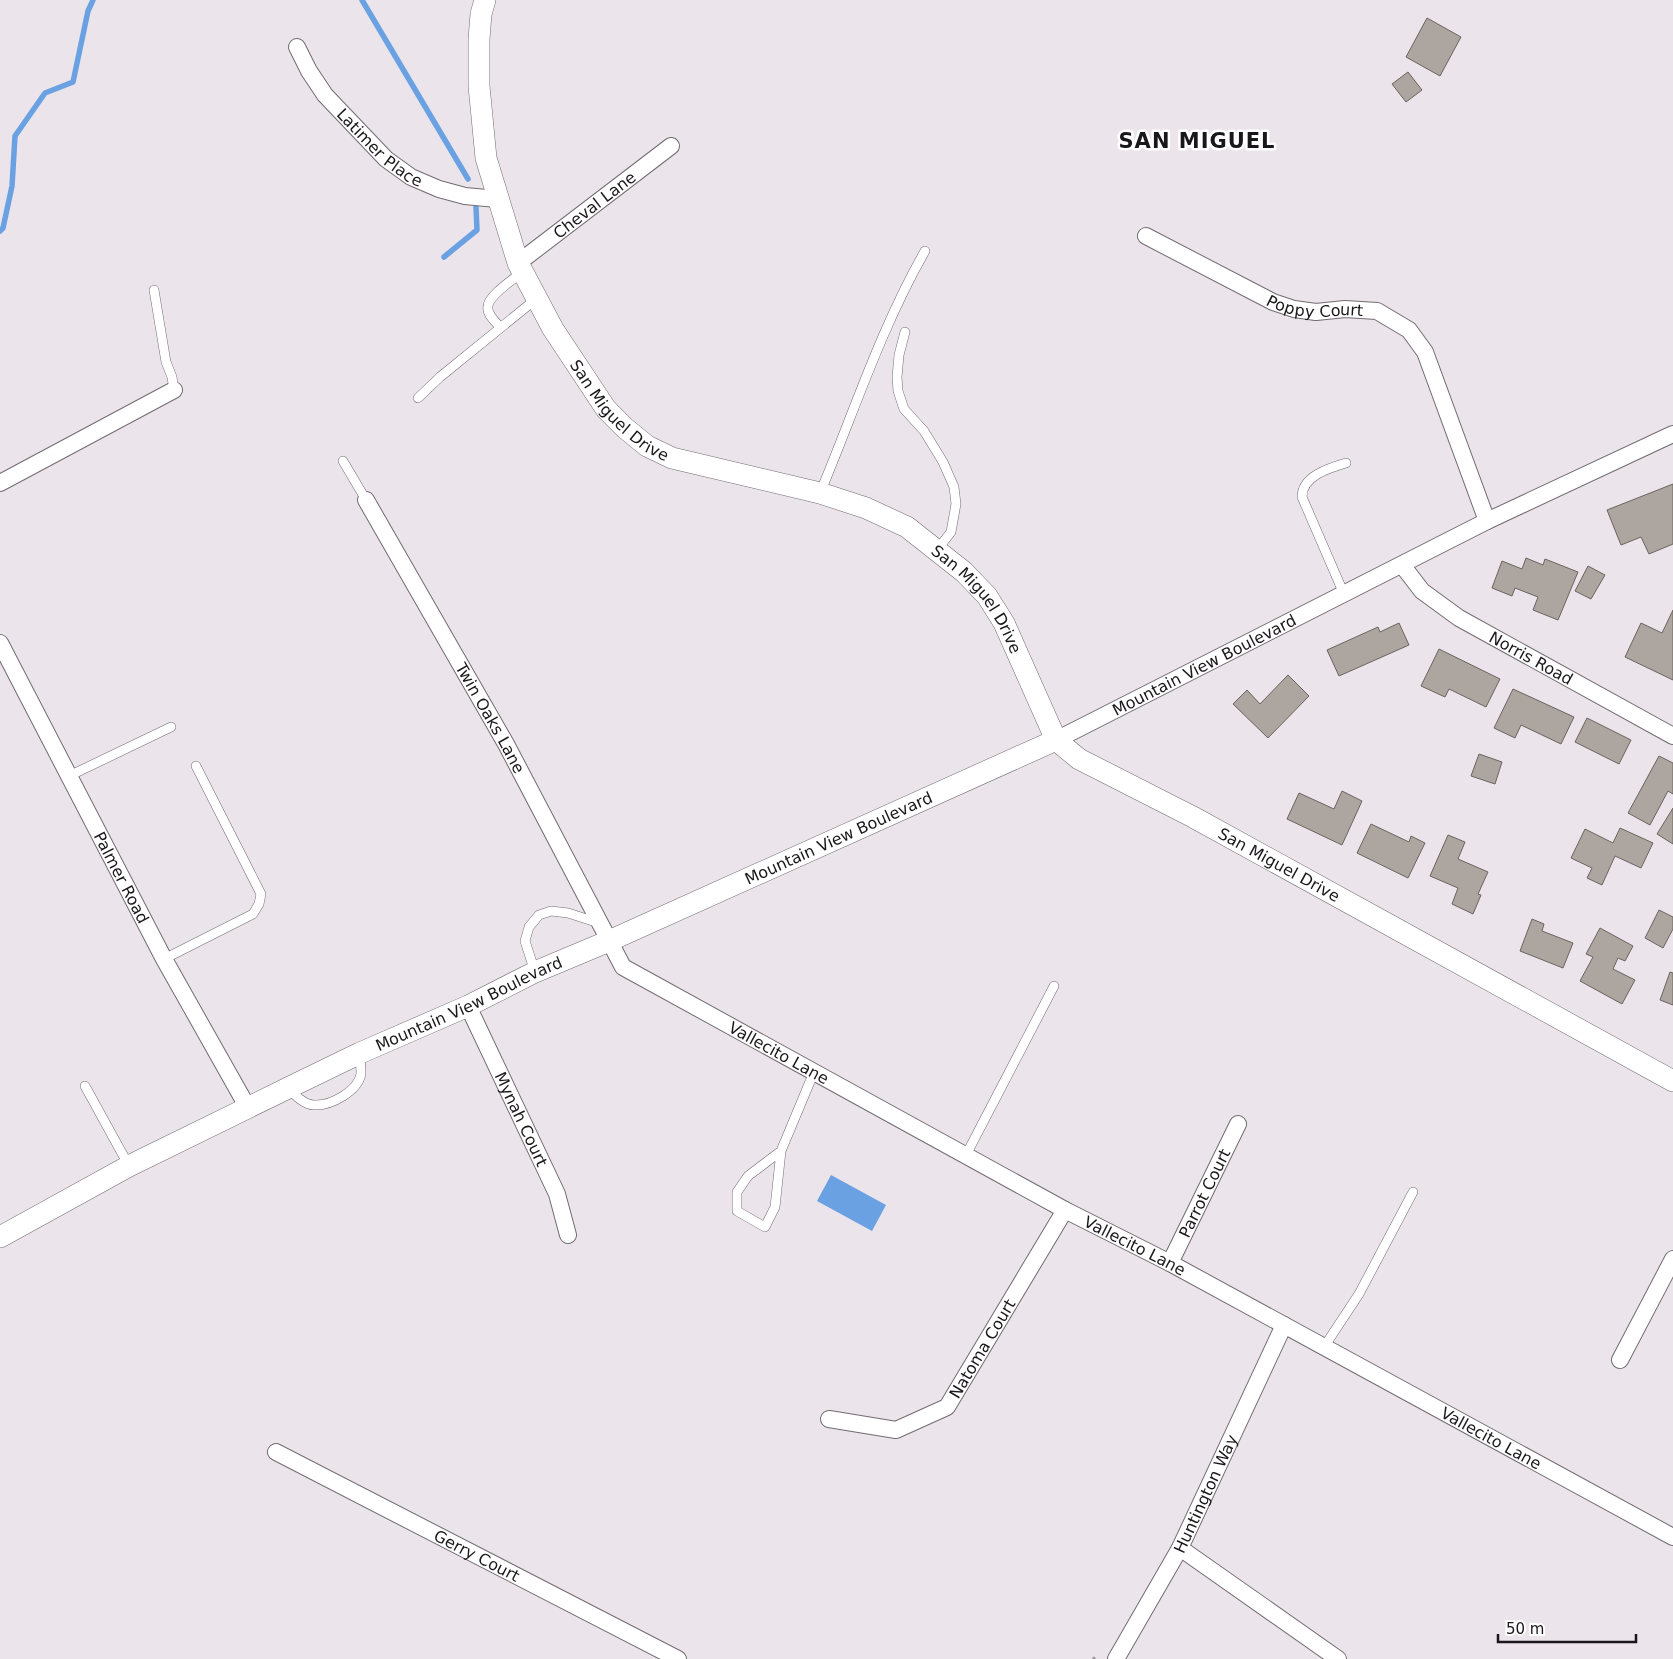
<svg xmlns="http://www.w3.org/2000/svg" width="1673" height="1659" font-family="'DejaVu Sans',sans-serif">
	<rect width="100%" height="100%" fill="#ebe4eb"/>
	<!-- water -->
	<polygon fill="#6aa1e2" points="831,1175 886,1205 872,1231 817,1201"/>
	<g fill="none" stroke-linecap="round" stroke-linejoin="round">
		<!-- stream -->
		<g stroke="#6aa1e2" stroke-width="5.5">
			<polyline points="362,0 468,179"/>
			<polyline points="0,231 3,228 12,186 15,136 45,93 73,82 88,11 93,0"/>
			<polyline points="444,257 477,230 476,207"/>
		</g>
	</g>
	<!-- building -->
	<g fill="#ada5a0" stroke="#6b635f">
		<polygon points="1427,18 1461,37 1440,76 1406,57"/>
		<polygon points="1408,72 1422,90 1406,102 1392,84"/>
		<polygon points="1673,484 1673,544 1649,554 1641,537 1621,545 1607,510"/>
		<polygon points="1526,558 1543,565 1545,559 1578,572 1558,620 1533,610 1538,597 1515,588 1512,596 1492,588 1502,561 1522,569"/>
		<polygon points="1588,566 1605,575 1591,599 1575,591"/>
		<polygon points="1673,610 1673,680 1625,657 1641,623 1662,633"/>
		<polygon points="1399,623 1409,645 1339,676 1327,650 1378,627 1380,632"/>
		<polygon points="1439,649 1500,679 1486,707 1449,689 1445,697 1421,686"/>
		<polygon points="1288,675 1309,696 1268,738 1233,704 1247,690 1260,704"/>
		<polygon points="1513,689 1574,717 1561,744 1521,725 1515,738 1494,728"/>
		<polygon points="1587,718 1631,740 1619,764 1575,742"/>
		<polygon points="1479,754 1502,762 1495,784 1471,776"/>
		<polygon points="1659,756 1673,763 1673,794 1668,791 1650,825 1628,813"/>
		<polygon points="1342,791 1362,801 1342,845 1287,819 1299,793 1334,809"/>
		<polygon points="1673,808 1673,844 1657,834"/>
		<polygon points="1371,824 1409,842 1411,836 1425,843 1408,878 1357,853"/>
		<polygon points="1620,828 1653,843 1641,868 1615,856 1602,885 1587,878 1592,868 1571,858 1585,829 1613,843"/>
		<polygon points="1448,835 1465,842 1458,859 1488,872 1478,894 1481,895 1473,914 1452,904 1458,888 1430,876"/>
		<polygon points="1659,910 1673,917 1673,929 1663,948 1645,938"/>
		<polygon points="1532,919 1544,924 1542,931 1573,943 1563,968 1520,951"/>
		<polygon points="1600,928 1633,946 1625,961 1618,958 1613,969 1635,980 1622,1004 1580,981 1593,957 1586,954"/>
		<polygon points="1670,972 1673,973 1673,1005 1660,1000"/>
	</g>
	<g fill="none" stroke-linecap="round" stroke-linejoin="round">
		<defs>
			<g id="service">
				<polyline points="154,290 166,362 172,377 174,390"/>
				<path d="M500 327C496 322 486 314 488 306 489 295 514 279 522 272"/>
				<polyline points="905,332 899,355 897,377 898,391 904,409 924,431 943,462 954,487 956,504 951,532 937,550"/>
				<polyline points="418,398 440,377 536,299"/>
				<polyline points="343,461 366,500"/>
				<path d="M820 493C854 412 881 328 925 251"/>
				<path d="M1344 594 1302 497C1302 476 1329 468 1346 463"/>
				<polyline points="69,776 171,727"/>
				<polyline points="164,959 253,914 259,904 261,894 196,766"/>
				<polyline points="535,972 525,941 529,927 539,915 551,911 568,913 599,923"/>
				<polyline points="85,1086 129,1166"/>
				<path d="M288 1088C294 1095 305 1105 314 1105 331 1106 358 1091 361 1074 361 1067 360 1060 360 1054"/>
				<polyline points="781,1151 748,1176 737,1192 737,1211 765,1227 775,1207 781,1151 814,1072"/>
				<polyline points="966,1155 1054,986"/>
				<polyline points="1324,1347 1359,1294 1413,1192"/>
			</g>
			<g id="minor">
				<path id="s1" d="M297 47 309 71 325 95 386 159 411 177 439 189 465 196 497 199"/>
				<path id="s2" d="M1146 236 1273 302 1294 309 1316 312 1345 309 1377 311 1409 330 1425 352 1487 521"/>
				<path id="s3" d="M518 263 671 146"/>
				<polyline points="0,483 174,390"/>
				<path id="s4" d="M366 500 506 744 623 967 1065 1210 1170 1263 1673 1537"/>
				<path id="s5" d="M1402 565 1422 591 1459 618 1673 736"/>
				<path id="s6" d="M0 643 164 959 248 1108"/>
				<path id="s7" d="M1056 740 1487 521 1673 434"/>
				<path id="s8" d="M468 1006 557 1194 568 1235"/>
				<path id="s9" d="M1170 1263 1238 1124"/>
				<polyline points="1620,1360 1673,1259"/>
				<path id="s10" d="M829 1419 896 1430 947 1407 1065 1210"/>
				<path id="s11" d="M276 1452 678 1659"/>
				<polyline points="1180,1548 1338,1659"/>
				<path id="s12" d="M1116 1659 1180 1548 1284 1325"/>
			</g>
			<g id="tertiary">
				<path id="s13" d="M485 0 481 14 479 39V86L486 158 518 263 553 329 606 409 625 428 647 446 672 458 820 493 866 508 907 527 964 572 987 596 1004 623 1056 740 1079 759 1193 817 1673 1081"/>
				<path id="s14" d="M0 1237 129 1166 288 1088 360 1053 468 1006 535 972 609 941 1056 740"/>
			</g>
		</defs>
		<!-- service casing -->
		<use href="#service" stroke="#726c72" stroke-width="10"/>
		<!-- minor casing -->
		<use href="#minor" stroke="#726c72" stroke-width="18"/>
		<!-- tertiary casing -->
		<use href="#tertiary" stroke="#726c72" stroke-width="22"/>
		<!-- path -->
		<polyline stroke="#a19ca1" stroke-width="3" stroke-dasharray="2.5 2.5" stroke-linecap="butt" points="1093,1659 1094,1658 1094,1659"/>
		<!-- service -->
		<use href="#service" stroke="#fff" stroke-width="9"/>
		<!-- minor -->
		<use href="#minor" stroke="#fff" stroke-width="16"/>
		<!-- tertiary -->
		<use href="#tertiary" stroke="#fff" stroke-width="21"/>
	</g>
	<g text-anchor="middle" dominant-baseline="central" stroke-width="5" stroke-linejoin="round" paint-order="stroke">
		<!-- street labels -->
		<g font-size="16" fill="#1a171a" stroke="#fff">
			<text stroke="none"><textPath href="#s1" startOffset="132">Latimer Place</textPath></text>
			<text stroke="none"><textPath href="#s3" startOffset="96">Cheval Lane</textPath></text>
			<text stroke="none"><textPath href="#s2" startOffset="186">Poppy Court</textPath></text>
			<text stroke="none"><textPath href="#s13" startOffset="450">San Miguel Drive</textPath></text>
			<text stroke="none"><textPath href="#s13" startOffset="870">San Miguel Drive</textPath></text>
			<text stroke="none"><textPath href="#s5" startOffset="161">Norris Road</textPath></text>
			<text stroke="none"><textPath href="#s7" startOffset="166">Mountain View Boulevard</textPath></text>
			<text stroke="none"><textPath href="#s4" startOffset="251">Twin Oaks Lane</textPath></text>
			<text stroke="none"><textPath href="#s14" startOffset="929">Mountain View Boulevard</textPath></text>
			<text stroke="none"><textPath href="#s13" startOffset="1290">San Miguel Drive</textPath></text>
			<text stroke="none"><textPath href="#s6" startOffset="264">Palmer Road</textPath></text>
			<text stroke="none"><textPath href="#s14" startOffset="524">Mountain View Boulevard</textPath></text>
			<text stroke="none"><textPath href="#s4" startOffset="711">Vallecito Lane</textPath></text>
			<text stroke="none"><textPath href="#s8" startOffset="125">Mynah Court</textPath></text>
			<text stroke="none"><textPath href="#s9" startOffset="78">Parrot Court</textPath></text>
			<text stroke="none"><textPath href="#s4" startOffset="1116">Vallecito Lane</textPath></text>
			<text stroke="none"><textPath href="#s10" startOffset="192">Natoma Court</textPath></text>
			<text stroke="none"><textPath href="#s4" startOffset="1521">Vallecito Lane</textPath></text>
			<text stroke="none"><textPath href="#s12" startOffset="188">Huntington Way</textPath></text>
			<text stroke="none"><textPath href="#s11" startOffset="226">Gerry Court</textPath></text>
		</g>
		<!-- district labels -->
		<g font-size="21" font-weight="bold" letter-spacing="1" fill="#1a171a" stroke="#fff">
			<text x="1197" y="141">SAN MIGUEL</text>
		</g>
	</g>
	<!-- scale -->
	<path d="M1498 1634v8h138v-8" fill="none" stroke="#1a171a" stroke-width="2.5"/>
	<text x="1506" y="1634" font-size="15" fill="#1a171a" stroke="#ffffff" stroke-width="4" paint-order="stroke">50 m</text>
</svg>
